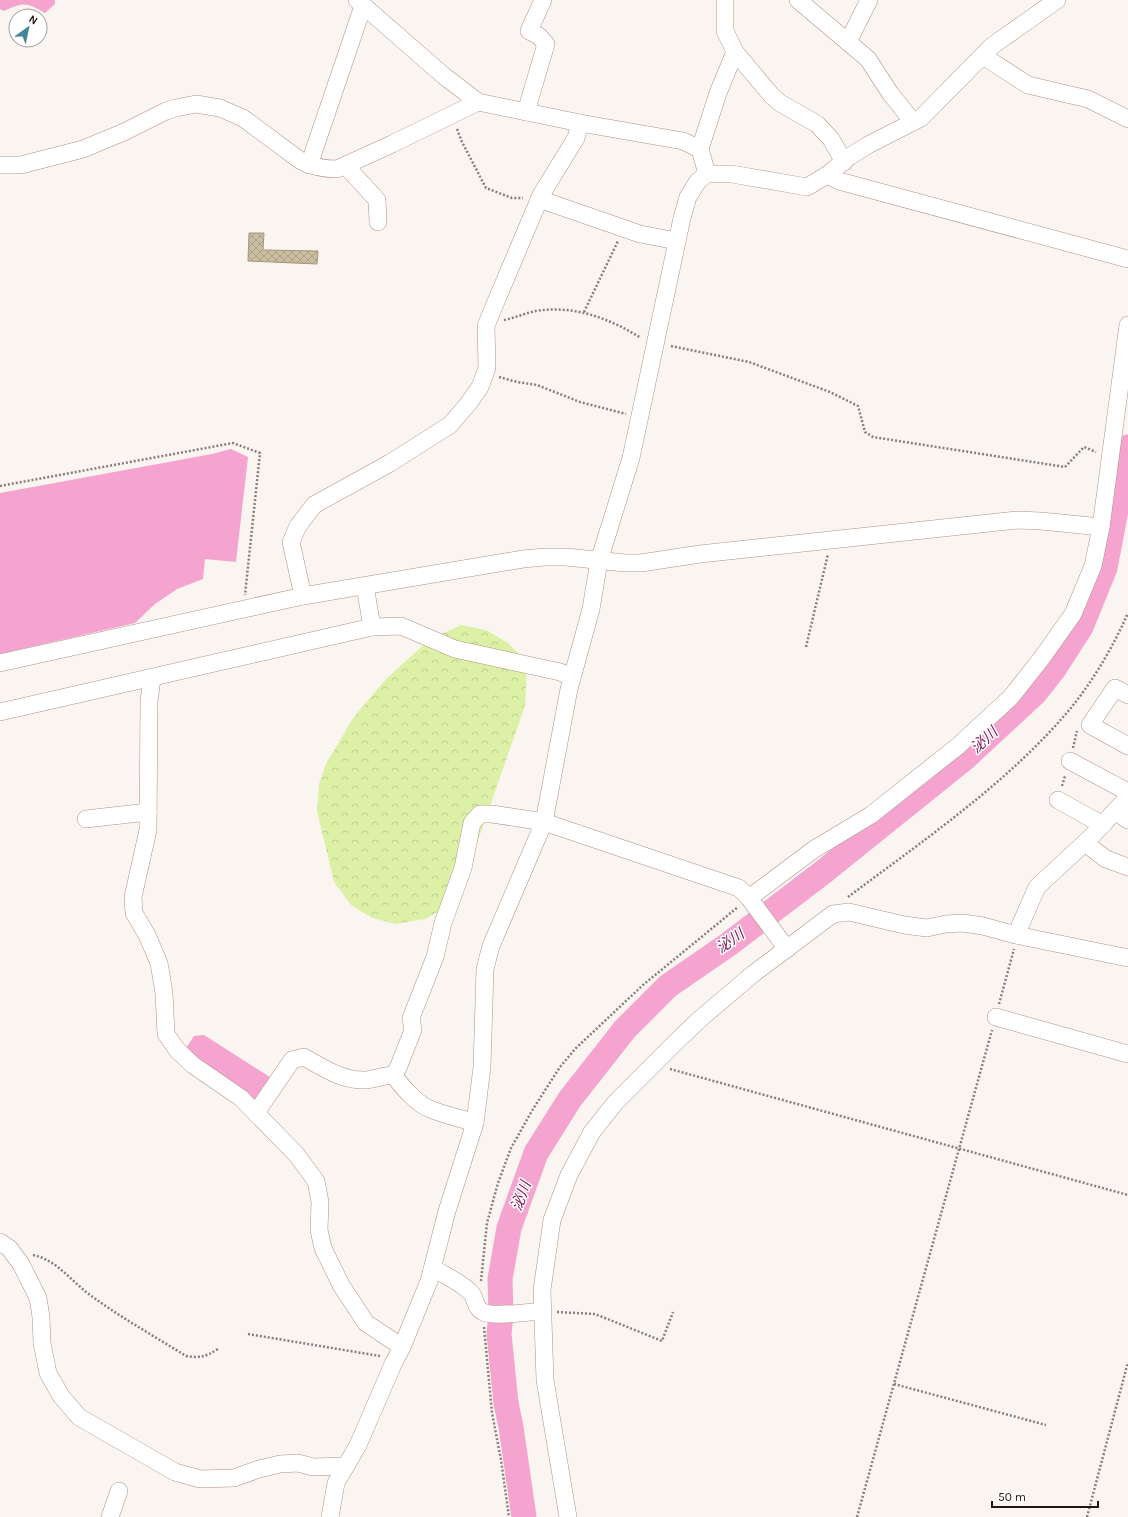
<svg xmlns="http://www.w3.org/2000/svg" width="1128" height="1517" font-family="Karla,'Noto Sans JP',sans-serif">
	<defs>
		<pattern id="forest-crowns" width="20" height="18" patternUnits="userSpaceOnUse"><rect width="20" height="18" fill="#ddf1a6"/><path d="M2 6a3 3 0 1 1 6 0M12 15a3 3 0 1 1 6 0" fill="none" stroke="#bdce8e"/></pattern>
		<pattern id="building-cross-hatch" width="8" height="8" patternUnits="userSpaceOnUse"><rect width="8" height="8" fill="#cabda0"/><path d="M0 0l8 8M0 8l8-8" fill="none" stroke="#ada289"/></pattern>
	</defs>
	<rect width="100%" height="100%" fill="#fbf5f1"/>
	<!-- forest -->
	<polygon fill="url(#forest-crowns)" points="461,625 486,630 507,642 518,653 527,666 525,706 468,869 446,907 425,919 396,924 372,918 351,905 334,882 317,811 319,784 326,764 353,718 386,679 429,640"/>
	<!-- water -->
	<g fill="#f4a4cf">
		<path d="M0 0H55V4L45 13C26 2 23 2 4 11L0 9Z"/>
		<polygon points="231,449 248,457 236,562 205,559 203,579 177,589 155,604 135,623 0,654 0,493 212,454"/>
		<polygon points="204,1035 273,1079 253,1103 184,1051 194,1036"/>
	</g>
	<g fill="none" stroke-linecap="round" stroke-linejoin="round">
		<!-- river -->
		<polyline stroke="#f4a4cf" stroke-width="25" points="524,1517 511,1427 506,1403 499,1334 501,1314 500,1279 509,1228 536,1153 570,1099 625,1029 668,986 729,944 822,873 965,758 1035,693 1054,669 1081,627 1105,568 1118,500 1121,490 1128,447"/>
	</g>
	<!-- building -->
	<polygon fill="url(#building-cross-hatch)" stroke="#a4977b" points="249,233 264,233 263,250 318,251 317,264 248,261"/>
	<g fill="none" stroke-linecap="round" stroke-linejoin="round">
		<defs>
			<g id="minor">
				<polyline points="357,0 444,76 478,102 580,123 683,141 700,149"/>
				<polyline points="798,0 868,59 890,93 913,122"/>
				<polyline points="848,42 869,0"/>
				<polyline points="735,52 772,96 780,103 817,124 831,139 844,162"/>
				<polyline points="983,56 1028,85 1088,99 1128,119"/>
				<polyline points="526,112 546,44 539,36 529,31 543,0"/>
				<path d="M0 165H21L83 149 124 132 166 111 176 108 196 104 220 108 243 118 301 161C313 167 325 169 337 169L392 144 478 102"/>
				<polyline points="309,165 363,6"/>
				<polyline points="346,166 377,200 378,222"/>
				<polyline points="707,174 700,149 718,93 735,52 725,31 725,0"/>
				<polyline points="827,175 839,181 1128,259"/>
				<polyline points="539,199 640,234 677,241"/>
				<polyline points="365,586 372,627"/>
				<polyline points="303,596 291,542 298,526 314,505 390,463 450,425 468,404 480,387 487,368 486,326 492,311 541,195 576,138 580,123"/>
				<polyline points="0,663 303,596 523,559 545,557 566,557 625,563 641,563 700,554 1017,520 1041,521 1101,527"/>
				<polyline points="152,678 149,701 148,830 133,897 134,913 147,935 159,963 164,993 166,1034 177,1050 193,1065 241,1098 296,1154 316,1181 320,1202 319,1230 323,1248 341,1285 366,1323 402,1347"/>
				<polyline points="1128,695 1115,688 1090,725 1128,746"/>
				<polyline points="0,712 372,627 401,626 455,649 560,672 572,677"/>
				<polyline points="1070,761 1128,792"/>
				<polyline points="1058,800 1103,825"/>
				<polyline points="1115,811 1128,820"/>
				<polyline points="86,819 148,812"/>
				<polyline points="1085,843 1106,859 1128,867"/>
				<polyline points="749,898 813,850 871,815 958,746 1011,697 1041,659 1073,614 1093,566 1101,527 1128,325"/>
				<polyline points="1016,935 1037,887 1092,836 1128,797"/>
				<polyline points="996,1017 1128,1054"/>
				<polyline points="394,1075 398,1068 413,1030 411,1018 435,957 443,923 463,868 472,823 480,814 492,814 544,822 739,888 749,898 787,949"/>
				<path d="M394 1075C400 1085 418 1105 430 1109 444 1115 460 1118 475 1123"/>
				<path d="M256 1113 292 1060 304 1057C323 1068 343 1081 366 1080 376 1079 385 1075 394 1075"/>
				<polyline points="0,1242 9,1248 21,1264 38,1298 41,1317 42,1343 48,1373 61,1396 79,1417 175,1472 200,1479 234,1478 259,1469 280,1464 298,1463 313,1467 346,1466"/>
				<path d="M433 1268C444 1275 464 1284 472 1294 476 1300 475 1308 483 1312 492 1317 531 1312 542 1311"/>
				<polyline points="110,1517 119,1491"/>
				<polyline points="330,1517 336,1483 358,1445 394,1362 402,1347 429,1281 447,1211 475,1123 482,1067 485,969 491,946 544,822 569,689 591,609 599,561 631,458 682,218 688,197 698,181 707,174 732,174 807,187 827,175 849,157 868,145 921,118 992,46 1057,0"/>
				<polyline points="568,1517 545,1380 542,1290 552,1220 569,1175 592,1132 615,1103 676,1042 700,1019 753,974 833,914 849,912 904,925 927,928 946,924 963,923 983,926 1016,935 1128,958"/>
			</g>
		</defs>
		<!-- minor casing -->
		<use href="#minor" stroke="#af9281" stroke-width="18"/>
		<!-- path -->
		<g stroke="#877e79" stroke-width="2.5" stroke-dasharray="2 2" stroke-linecap="butt">
			<polyline points="457,129 462,142 486,188 512,198 523,198"/>
			<polyline points="584,312 618,241"/>
			<path d="M504 320C515 318 525 313 536 311 574 305 609 318 641 338"/>
			<polyline points="671,346 749,362 830,392 858,406 865,432 873,437 1065,467 1084,447 1096,452"/>
			<polyline points="499,377 517,382 537,385 580,402 626,414"/>
			<polyline points="0,486 233,443 260,453 245,595"/>
			<polyline points="806,647 828,554"/>
			<polyline points="1073,748 1077,731"/>
			<polyline points="1062,786 1065,776"/>
			<path d="M848 897C924 840 1009 782 1070 709 1093 681 1113 647 1128 613"/>
			<polyline points="999,1004 1014,949"/>
			<polyline points="670,1069 1128,1195"/>
			<path d="M33 1255C57 1260 71 1281 90 1295 120 1317 154 1336 186 1356 201 1358 205 1357 218 1349"/>
			<polyline points="481,1281 487,1223 498,1183 511,1148 533,1109 560,1067 575,1049 643,985 738,907"/>
			<polyline points="557,1312 595,1314 662,1341 673,1312"/>
			<polyline points="484,1327 492,1413 501,1460 509,1517"/>
			<polyline points="248,1334 380,1356"/>
			<polyline points="894,1384 1046,1425"/>
			<polyline points="857,1517 992,1030"/>
			<polyline points="1087,1517 1128,1362"/>
		</g>
		<!-- minor -->
		<use href="#minor" stroke="#fff" stroke-width="17"/>
	</g>
	<g text-anchor="middle" dominant-baseline="central" stroke-width="3" stroke-linejoin="round" paint-order="stroke">
		<!-- water labels -->
		<g font-size="15" font-style="italic" fill="#7b2159" stroke="#fff">
			<text transform="translate(984 740) rotate(-43)">泌川</text>
			<text transform="translate(730 941) rotate(-36)">泌川</text>
			<text transform="translate(521 1196) rotate(-70)">泌川</text>
		</g>
	</g>
	<!-- north arrow -->
	<g transform="translate(28 28) rotate(33)"><circle r="19" fill="#ffffff" stroke="#a6a29f"/>
	<path d="M0-3L7 15L0 10L-7 15Z" fill="#46869a"/>
	<text y="-6" font-size="11" font-weight="bold" text-anchor="middle" fill="#211610">N</text>
	</g>
	<!-- scale -->
	<path d="M992 1501v6h106v-6" fill="none" stroke="#211610" stroke-width="2"/>
	<text x="998" y="1501" font-size="12" fill="#211610" stroke="#ffffff" stroke-width="3" paint-order="stroke">50 m</text>
</svg>
